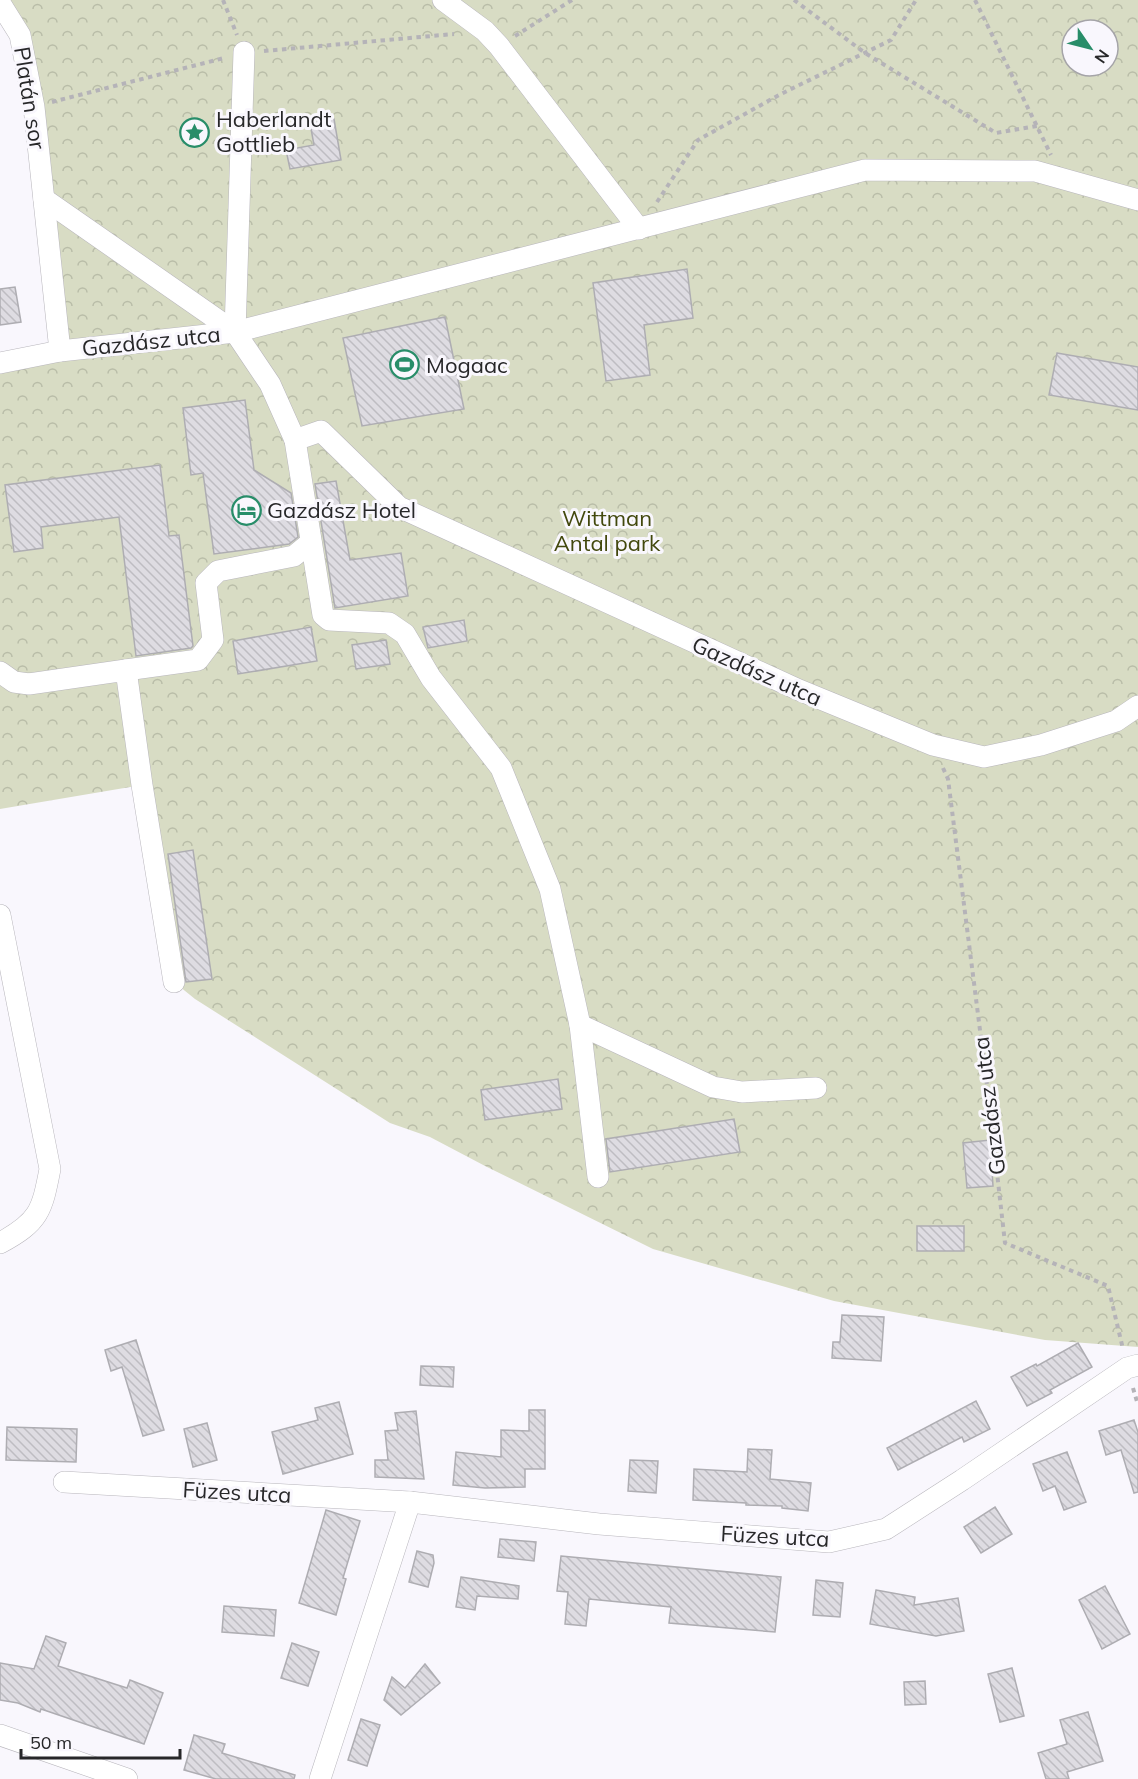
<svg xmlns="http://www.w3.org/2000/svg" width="1138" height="1779" font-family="Mulish,sans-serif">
	<defs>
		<pattern id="park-crowns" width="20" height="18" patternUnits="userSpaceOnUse" patternTransform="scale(1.5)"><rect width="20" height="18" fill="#d8dcc4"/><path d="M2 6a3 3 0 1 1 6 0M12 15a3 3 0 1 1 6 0" fill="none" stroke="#b9bda8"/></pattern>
		<pattern id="building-back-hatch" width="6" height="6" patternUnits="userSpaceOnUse" patternTransform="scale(1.5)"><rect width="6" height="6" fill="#dedce2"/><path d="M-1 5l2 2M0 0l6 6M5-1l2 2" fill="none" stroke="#bebdc2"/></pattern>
	</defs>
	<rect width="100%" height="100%" fill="#f9f7fd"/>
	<!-- park -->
	<path fill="url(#park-crowns)" fill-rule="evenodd" d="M0 0H1138V1347L1045 1340 834 1301 653 1249 487 1167 430 1137 390 1123 195 999 174 982 142 785 0 809V363L59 351 34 107ZM1072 30H1108V66H1072Z"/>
	<!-- building -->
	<g fill="url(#building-back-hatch)" stroke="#aeadb2" stroke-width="1.5">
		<polygon points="334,119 341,160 290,169 286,150 314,145 310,123"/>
		<polygon points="687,269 693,318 644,325 650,375 606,381 593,283"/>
		<polygon points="15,287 21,322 0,325 0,289"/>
		<polygon points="445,317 464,409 362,426 343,338"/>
		<polygon points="1057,353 1138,367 1138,410 1049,395"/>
		<polygon points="245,400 254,470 291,493 298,537 289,544 214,554 203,473 191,475 183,408"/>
		<polygon points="160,465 169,536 179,535 193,646 191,648 136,656 119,517 41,527 43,548 14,552 5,485"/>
		<polygon points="336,481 350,560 401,553 408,596 335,608 315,484"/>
		<polygon points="464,620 467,641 428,648 423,627"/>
		<polygon points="311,627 317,661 238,674 233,641"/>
		<polygon points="386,640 390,664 356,669 352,645"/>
		<polygon points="193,850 212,979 186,982 168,854"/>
		<polygon points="558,1079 562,1109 485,1120 481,1090"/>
		<polygon points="734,1119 740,1152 610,1172 606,1139"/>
		<polygon points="990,1140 993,1186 967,1188 963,1143"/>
		<rect x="917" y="1226" width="47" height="25"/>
		<polygon points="842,1315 884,1317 881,1361 832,1358 833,1342 840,1342"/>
		<polygon points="136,1340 164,1430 143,1436 122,1367 111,1371 105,1350"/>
		<polygon points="1078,1343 1092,1367 1050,1390 1052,1393 1027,1406 1011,1377 1036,1364 1037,1366"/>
		<polygon points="421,1366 454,1367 453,1387 420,1385"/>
		<polygon points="976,1401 990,1429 964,1442 962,1437 898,1470 887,1448"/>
		<polygon points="339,1402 353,1454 283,1474 272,1432 318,1420 315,1408"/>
		<polygon points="529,1410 545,1410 545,1469 525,1469 525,1487 485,1488 453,1485 456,1452 501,1457 501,1430 529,1431"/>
		<polygon points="416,1411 424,1479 375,1477 375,1460 388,1460 385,1431 398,1430 395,1413"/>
		<polygon points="1134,1420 1138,1432 1138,1492 1134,1493 1121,1450 1106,1455 1099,1431"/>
		<polygon points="207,1423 217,1460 193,1467 184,1429"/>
		<polygon points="7,1427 77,1429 76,1462 6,1460"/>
		<polygon points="748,1449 772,1450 770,1479 811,1483 808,1511 782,1508 782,1506 746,1505 746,1503 693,1500 694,1469 747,1472"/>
		<polygon points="1067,1452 1086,1502 1064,1510 1055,1486 1043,1491 1033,1464"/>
		<polygon points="630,1460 658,1461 656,1493 628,1491"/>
		<polygon points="995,1507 1012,1534 981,1553 964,1527"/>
		<polygon points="326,1510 360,1521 343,1578 346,1579 336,1615 299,1603"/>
		<polygon points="500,1539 536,1542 534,1561 498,1557"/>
		<polygon points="417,1551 433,1555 434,1563 428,1587 409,1582"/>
		<polygon points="561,1556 781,1577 775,1632 669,1623 671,1607 589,1599 586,1626 565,1624 568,1592 557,1591"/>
		<polygon points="461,1577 519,1586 518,1599 477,1596 475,1610 456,1607"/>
		<polygon points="816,1580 843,1583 840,1617 813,1615"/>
		<polygon points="1105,1586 1130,1634 1102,1649 1079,1600"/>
		<polygon points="876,1590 915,1597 914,1605 958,1598 964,1631 936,1636 870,1624"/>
		<polygon points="224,1606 276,1610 274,1636 222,1632"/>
		<polygon points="46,1636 66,1643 58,1666 127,1688 130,1680 163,1693 144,1744 41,1709 40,1712 18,1703 0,1700 0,1663 34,1669"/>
		<polygon points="292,1643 319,1652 308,1686 281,1678"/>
		<polygon points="425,1664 440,1683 401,1715 384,1700 392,1677 405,1688"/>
		<polygon points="1012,1668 1024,1716 1000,1722 988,1674"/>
		<polygon points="925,1681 926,1704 905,1705 904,1682"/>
		<polygon points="1088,1712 1103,1761 1067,1772 1069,1779 1046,1779 1038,1753 1067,1744 1060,1720"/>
		<polygon points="361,1719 380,1725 367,1766 348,1760"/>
		<polygon points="194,1735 225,1744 222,1753 295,1775 294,1779 216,1779 184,1770"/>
	</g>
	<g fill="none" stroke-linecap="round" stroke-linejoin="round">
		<defs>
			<g id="minor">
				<polyline points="443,0 485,31 499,46 639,229"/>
				<polyline points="0,3 20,35 34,107 60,351"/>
				<polyline points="44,199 235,332 270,384 295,440 321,431 399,507 799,690 933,745 984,757 1041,745 1116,721 1138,706"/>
				<polyline points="235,332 244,52"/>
				<polyline points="0,363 60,351 235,332 865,170 1035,171 1138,200"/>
				<polyline points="295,440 323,615 329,620 389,623 405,634 431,678 501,768 550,889 580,1025 598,1177"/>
				<polyline points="126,670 198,660 213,640 206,583 218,571 294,556 311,542"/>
				<polyline points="0,672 14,682 29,684 126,670 142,785 174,982"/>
				<path d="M0 915 50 1169C42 1211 39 1222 0 1243"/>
				<polyline points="580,1025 713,1087 742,1092 816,1088"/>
				<polyline points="64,1482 410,1502 599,1524 829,1542 886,1529 962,1480 1127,1368 1138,1365"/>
				<polyline points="0,1735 127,1779"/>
				<polyline points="320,1779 410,1502"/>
			</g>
		</defs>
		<!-- minor casing -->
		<use href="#minor" stroke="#b8b6bc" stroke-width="22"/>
		<!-- path -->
		<g stroke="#b5b3b8" stroke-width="4" stroke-dasharray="4.5 4.5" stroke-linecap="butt">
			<polyline points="223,0 237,35"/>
			<polyline points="794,0 865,53 996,133 1037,126"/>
			<polyline points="975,0 1051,155"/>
			<polyline points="515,36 572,0"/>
			<polyline points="264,51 454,34"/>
			<polyline points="52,102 224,58"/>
			<polyline points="657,202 698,140 779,95 891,40 916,0"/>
			<polyline points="943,768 948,779 987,1085 1005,1243 1108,1286 1123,1349"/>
			<polyline points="1133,1388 1138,1405"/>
		</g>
		<!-- minor -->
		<use href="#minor" stroke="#fff" stroke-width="21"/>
	</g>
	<!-- icons -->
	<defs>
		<symbol id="sight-ring" viewBox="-11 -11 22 22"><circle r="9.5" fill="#f9f7fd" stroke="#288d69" stroke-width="1.5"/><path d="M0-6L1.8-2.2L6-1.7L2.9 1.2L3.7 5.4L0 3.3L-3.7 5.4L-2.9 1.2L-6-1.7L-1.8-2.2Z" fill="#288d69"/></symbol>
		<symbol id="stadium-ring" viewBox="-11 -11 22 22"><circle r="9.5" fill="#f9f7fd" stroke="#288d69" stroke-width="1.5"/><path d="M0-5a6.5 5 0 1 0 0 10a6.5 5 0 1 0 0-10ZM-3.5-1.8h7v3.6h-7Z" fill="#288d69"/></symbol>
		<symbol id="hotel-ring" viewBox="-11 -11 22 22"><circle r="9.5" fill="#f9f7fd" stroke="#288d69" stroke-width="1.5"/><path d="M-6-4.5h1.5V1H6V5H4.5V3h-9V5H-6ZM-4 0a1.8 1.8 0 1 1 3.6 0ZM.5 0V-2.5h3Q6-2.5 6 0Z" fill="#288d69"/></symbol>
	</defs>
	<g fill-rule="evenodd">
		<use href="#sight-ring" x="178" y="116" width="33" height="33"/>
		<use href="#stadium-ring" x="388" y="348" width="33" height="33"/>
		<use href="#hotel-ring" x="230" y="494" width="33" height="33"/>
	</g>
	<g text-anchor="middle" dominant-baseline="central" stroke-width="6" stroke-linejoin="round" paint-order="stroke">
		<!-- street labels -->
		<g font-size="22" fill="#272729" stroke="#f9f7fd">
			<text transform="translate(30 98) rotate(81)">Platán sor</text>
			<text transform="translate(151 341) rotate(-6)">Gazdász utca</text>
			<text transform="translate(757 671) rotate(24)">Gazdász utca</text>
			<text transform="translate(989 1106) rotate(-97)">Gazdász utca</text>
			<text transform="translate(237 1492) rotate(3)">Füzes utca</text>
			<text transform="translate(775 1536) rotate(3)">Füzes utca</text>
		</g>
		<!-- poi labels -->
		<g font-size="22" fill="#272729" stroke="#f9f7fd" text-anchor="start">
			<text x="216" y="119">Haberlandt<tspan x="216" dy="25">Gottlieb</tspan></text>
			<text x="426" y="365">Mogaac</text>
			<text x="267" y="510">Gazdász Hotel</text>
		</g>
		<!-- park labels -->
		<g font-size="22" fill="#42480d" stroke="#f9f7fd">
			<text x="607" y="518">Wittman<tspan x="607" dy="25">Antal park</tspan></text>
		</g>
	</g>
	<!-- north arrow -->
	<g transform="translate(1090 48) rotate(125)"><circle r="28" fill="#f9f7fd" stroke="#a5a4a8" stroke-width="1.5"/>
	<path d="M0-4.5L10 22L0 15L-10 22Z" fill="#288d69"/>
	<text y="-9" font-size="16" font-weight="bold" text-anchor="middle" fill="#272729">N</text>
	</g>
	<!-- scale -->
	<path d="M21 1749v9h159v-9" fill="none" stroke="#272729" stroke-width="3"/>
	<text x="30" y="1749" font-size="18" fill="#272729" stroke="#f9f7fd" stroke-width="4.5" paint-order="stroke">50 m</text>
</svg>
